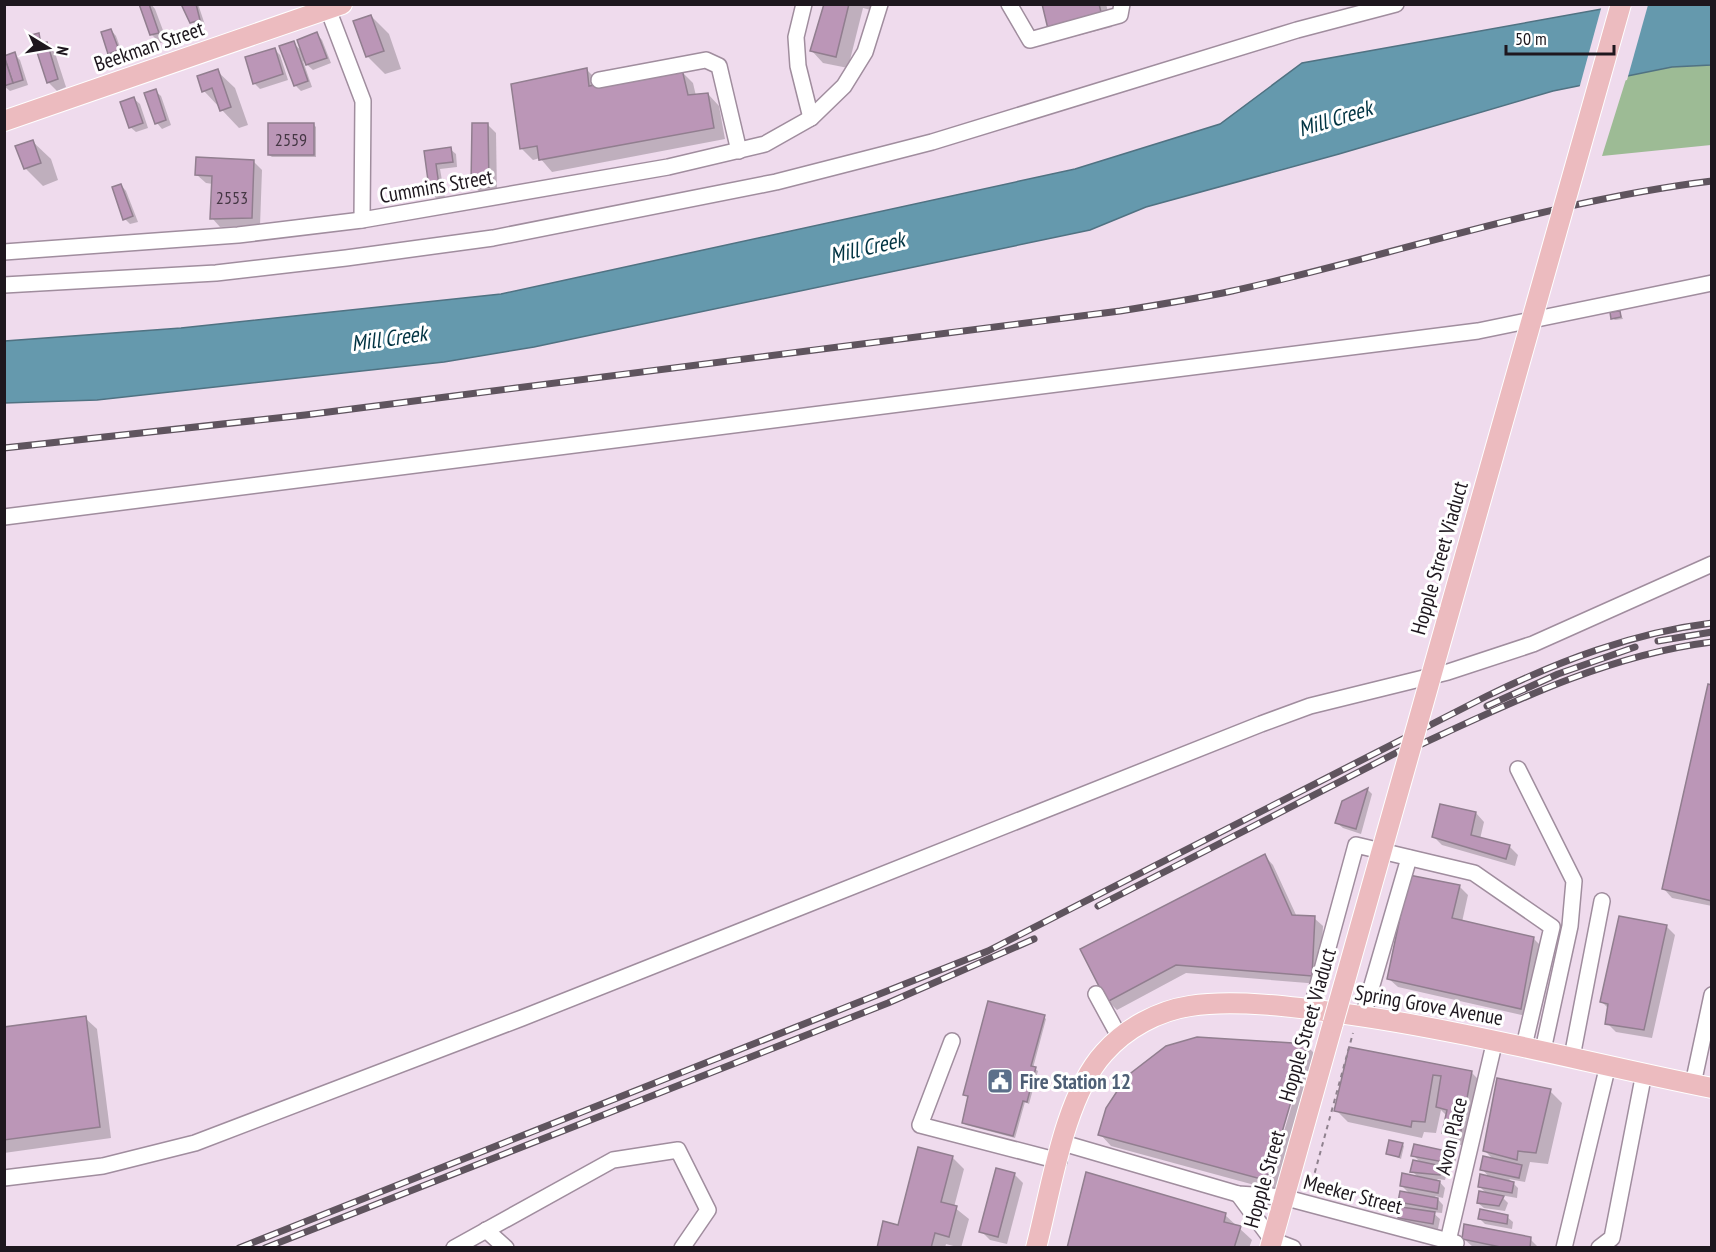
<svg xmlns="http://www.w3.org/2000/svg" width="1716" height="1252" font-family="'PT Sans Narrow',sans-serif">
	<rect width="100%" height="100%" fill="#efdbed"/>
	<!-- forest -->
	<polygon fill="#9dbb95" points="1711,65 1711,145 1602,156 1627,76 1672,67"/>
	<!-- water -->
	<polygon fill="#6599ad" stroke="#507282" stroke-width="1.5" points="1624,5 1711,5 1711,65 1672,67 1553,91 1339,154 1146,207 1090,230 534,347 444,362 97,400 5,403 5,341 181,328 501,294 1075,169 1220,124 1302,63"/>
	<!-- pier -->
	<polygon fill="#efdbed" points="1602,5 1648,5 1627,80 1579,89"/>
	<!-- shadow -->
	<g fill="#0003" fill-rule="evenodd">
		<polygon points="140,4 151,4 155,9 167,41 160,43 151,34"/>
		<polygon points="182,4 198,4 205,25 197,28"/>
		<polygon points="825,4 877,4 875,11 863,8 848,68 823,63 812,51"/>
		<polygon points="1043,4 1106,4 1112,27 1061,40 1049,28"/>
		<polygon points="371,16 389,34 401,69 385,74 367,56"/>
		<polygon points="111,30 116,36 123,55 115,58 109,53"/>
		<polygon points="317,34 322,40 331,63 313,70 303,61 312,87 301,91 295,85 293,43 303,52"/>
		<polygon points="46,44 55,53 66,87 57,91 48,82"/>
		<polygon points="274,49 280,55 288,80 260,89 254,83"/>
		<polygon points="14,54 20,60 28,85 10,91 4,86"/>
		<polygon points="587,70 599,82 681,71 693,83 696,96 708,94 719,106 725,139 552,172 540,158 533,160 521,148"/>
		<polygon points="217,71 235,88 248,125 239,128 204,91"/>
		<polygon points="155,91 161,96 171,125 162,129 157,123"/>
		<polygon points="134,99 140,104 148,128 136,132 130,127"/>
		<polygon points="487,124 496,133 497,195 481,193 472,185"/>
		<polygon points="314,125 316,127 316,157 272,157 269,155"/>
		<polygon points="33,142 51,159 58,180 43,186 25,168"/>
		<polygon points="450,149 456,154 457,167 440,169 445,198 437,199 432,194 425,152"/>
		<polygon points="253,161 262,170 260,226 220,227 212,218 213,184 206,183 197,175"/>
		<polygon points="121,185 126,191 138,222 130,224 125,219"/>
		<polygon points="1620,313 1623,319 1615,320 1612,318"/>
		<polygon points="1712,686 1712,906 1672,898 1664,889"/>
		<polygon points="1367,789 1372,794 1361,834 1343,828 1337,823"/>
		<polygon points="1476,813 1484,822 1480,839 1509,846 1518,855 1515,866 1442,845 1433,836"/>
		<polygon points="1265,856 1273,865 1297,917 1314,918 1323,926 1320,984 1186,973 1117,1010 1108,1001"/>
		<polygon points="1459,886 1468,895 1462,922 1534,939 1542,947 1530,1017 1398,987 1389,979"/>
		<polygon points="1667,927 1675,935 1652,1038 1616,1032 1607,1023 1609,1009 1602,1002"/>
		<polygon points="1044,1017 1046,1019 1033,1068 1038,1071 1029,1104 1025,1102 1015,1138 966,1125 963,1122 970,1098 965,1095"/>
		<polygon points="85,1018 97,1029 111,1138 4,1153 4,1029"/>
		<path d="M1307 1046 1319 1058 1281 1185 1273 1190 1111 1146 1100 1134ZM1303 1055H1307L1269 1181 1266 1180Z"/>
		<polygon points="1350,1049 1471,1072 1483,1084 1472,1147 1456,1144 1444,1132 1447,1116 1441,1110 1436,1133 1424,1132 1422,1138 1348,1122 1336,1110"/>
		<polygon points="1550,1091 1562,1103 1548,1164 1530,1162 1525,1182 1509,1179 1518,1188 1517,1198 1500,1195 1508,1203 1505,1211 1484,1208 1478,1203 1487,1194 1479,1186 1490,1178 1482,1169 1494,1160 1484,1150"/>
		<polygon points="1402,1144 1404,1146 1401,1159 1388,1153"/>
		<polygon points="1450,1153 1456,1159 1454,1167 1439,1165 1447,1172 1445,1180 1437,1179 1445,1188 1443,1198 1435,1196 1443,1205 1442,1213 1432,1212 1440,1219 1438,1229 1405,1224 1400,1218 1408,1209 1400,1202 1411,1195 1402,1186 1419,1178 1412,1171 1421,1163 1413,1155"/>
		<polygon points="952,1157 964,1169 954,1207 969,1219 961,1248 946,1244 945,1248 878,1248 899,1227"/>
		<polygon points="1014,1174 1023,1183 1007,1244 990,1240 981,1231"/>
		<polygon points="1225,1215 1252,1240 1249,1248 1069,1248"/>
		<polygon points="1507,1217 1513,1222 1512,1229 1485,1224 1479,1218"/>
		<polygon points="1464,1239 1530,1239 1539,1248 1473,1247"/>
	</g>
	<!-- building -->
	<g fill="#bb96b7" stroke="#917e8f" stroke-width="1.5">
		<polygon points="139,4 149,4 159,33 150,35"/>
		<polygon points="181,4 196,4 200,20 190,23"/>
		<polygon points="824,4 849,4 836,57 810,51"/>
		<polygon points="1042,4 1099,4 1102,16 1048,29"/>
		<polygon points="371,15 384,51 366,57 353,21"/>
		<polygon points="111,29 119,50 108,54 101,32"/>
		<polygon points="317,32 327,58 306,65 297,40"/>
		<polygon points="39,33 40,39 33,41 31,35"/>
		<polygon points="294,41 308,81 294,86 279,46"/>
		<polygon points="47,42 58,79 47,83 35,46"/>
		<polygon points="275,48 283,74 253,84 245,57"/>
		<polygon points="15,52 23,80 13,83 4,56"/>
		<polygon points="4,56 13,83 4,86"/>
		<polygon points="587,68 589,86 682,69 688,95 708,93 714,128 539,160 537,146 520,149 511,84"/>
		<polygon points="218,69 231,107 220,111 212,88 202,92 197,76"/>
		<polygon points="156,89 166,120 155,124 144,93"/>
		<polygon points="134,97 143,123 129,128 120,102"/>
		<rect x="268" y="123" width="46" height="32"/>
		<polygon points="472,123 488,123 489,187 471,185"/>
		<polygon points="33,140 41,163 24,169 15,146"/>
		<polygon points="451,147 453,162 436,164 440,193 430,195 424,151"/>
		<polygon points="196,157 254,160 252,218 210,219 212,176 195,175"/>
		<polygon points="121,184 133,216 123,220 112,187"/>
		<polygon points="1620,311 1621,317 1611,319 1610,312"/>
		<polygon points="1708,684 1712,685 1712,901 1662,889"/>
		<polygon points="1368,788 1356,829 1335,823 1342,801"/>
		<polygon points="1440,804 1476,812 1471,835 1510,845 1506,859 1432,837"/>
		<polygon points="1265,854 1292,915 1315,916 1312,976 1176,965 1107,1002 1080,949"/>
		<polygon points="1409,875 1460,885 1452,918 1534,937 1521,1009 1387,979"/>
		<polygon points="1619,916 1667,925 1644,1030 1605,1024 1608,1004 1600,1002"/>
		<polygon points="988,1001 1045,1015 1031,1066 1036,1067 1027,1102 1023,1101 1013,1136 962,1123 968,1096 963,1095"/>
		<polygon points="86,1016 100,1127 4,1140 4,1027"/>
		<polygon points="1197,1037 1308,1044 1270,1173 1261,1179 1098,1135 1106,1108 1127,1076 1166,1046"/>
		<polygon points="1349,1047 1472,1071 1460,1136 1442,1133 1447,1110 1436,1107 1441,1076 1433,1075 1425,1122 1412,1121 1411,1127 1334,1111"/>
		<polygon points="1497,1078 1551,1089 1536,1153 1518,1151 1517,1160 1483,1151"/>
		<polygon points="1389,1140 1403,1143 1399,1157 1386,1154"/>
		<polygon points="1414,1144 1451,1152 1449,1163 1411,1156"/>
		<polygon points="918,1147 953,1156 941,1202 957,1206 949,1237 935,1233 931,1248 877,1248 883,1221 898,1225"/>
		<polygon points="1483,1156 1522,1165 1519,1178 1480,1170"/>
		<polygon points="1413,1160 1442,1166 1440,1175 1410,1172"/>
		<polygon points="996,1168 1015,1173 998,1237 979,1232"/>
		<polygon points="1086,1172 1226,1213 1224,1222 1241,1226 1234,1248 1067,1248"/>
		<polygon points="1402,1173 1440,1181 1438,1193 1400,1186"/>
		<polygon points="1480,1174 1514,1182 1512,1193 1478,1187"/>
		<polygon points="1400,1191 1438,1198 1437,1209 1398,1202"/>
		<polygon points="1479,1191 1504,1196 1499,1206 1477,1203"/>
		<polygon points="1401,1207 1435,1212 1433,1224 1398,1218"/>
		<polygon points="1480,1209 1508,1215 1507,1224 1478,1219"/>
		<polygon points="1464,1224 1531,1237 1530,1248 1505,1248 1462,1239"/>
	</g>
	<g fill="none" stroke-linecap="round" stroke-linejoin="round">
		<defs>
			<g id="minor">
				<polyline points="326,4 363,101 362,220"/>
				<polyline points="804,4 796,37 798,66 811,118"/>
				<polyline points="1009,4 1030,40 1120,15 1122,4"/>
				<polyline points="599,80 706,60 719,66 739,151"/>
				<polyline points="4,252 238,235 362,220 668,167 765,144 811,118 844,86 865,52 880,4"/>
				<polyline points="4,285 216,273 346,258 493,238 776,182 932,142 1297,30 1396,4"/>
				<polyline points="4,517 1478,331 1712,283"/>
				<polyline points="1518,769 1574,881 1570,926 1543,1050"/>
				<polyline points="1096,994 1120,1038"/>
				<polyline points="1311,1010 1356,845 1474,873 1552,927 1524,1046"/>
				<polyline points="1363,1016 1409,858"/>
				<polyline points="952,1041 920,1125 1059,1161"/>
				<polyline points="1572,1057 1602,901"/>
				<polyline points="1693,1084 1712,995"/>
				<polyline points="1063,1143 1238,1194 1283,1197 1456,1243"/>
				<polyline points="4,1178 103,1166 195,1143 522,1018 1261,724 1310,706 1448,672 1533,644 1712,564"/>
				<polyline points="1238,1194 1272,1240 1293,1248"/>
				<polyline points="486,1230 506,1248"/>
				<polyline points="1448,1241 1495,1040"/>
				<polyline points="454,1248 613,1160 678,1150 708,1210 682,1248"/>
				<polyline points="1564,1248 1608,1065"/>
				<polyline points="1599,1248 1612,1238 1644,1073"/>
			</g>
			<g id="major">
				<polyline points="4,121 342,4"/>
				<path d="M1036 1248C1051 1190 1064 1097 1104 1053 1126 1028 1158 1011 1190 1006 1234 999 1295 1007 1339 1013 1465 1030 1587 1063 1712 1088"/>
				<polyline points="1270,1248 1333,1023"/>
			</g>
		</defs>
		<!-- minor casing -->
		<use href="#minor" stroke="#a08d9e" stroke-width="18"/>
		<!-- major casing -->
		<use href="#major" stroke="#fff" stroke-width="22"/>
		<!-- path -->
		<polyline stroke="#8f818e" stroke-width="2" stroke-dasharray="4.5 4.5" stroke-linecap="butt" points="1310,1190 1353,1033"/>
		<!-- minor -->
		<use href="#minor" stroke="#fff" stroke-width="15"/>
		<!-- major -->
		<use href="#major" stroke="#ecbbbf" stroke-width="20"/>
		<defs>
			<g id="rail">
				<path d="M4 448 305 415 1120 311C1157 305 1195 299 1232 291 1392 256 1548 201 1712 181"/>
				<polyline points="1658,641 1712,632"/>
				<polyline points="1487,706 1558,674 1635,647"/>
				<path d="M1415 747C1510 703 1607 655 1712 642"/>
				<polyline points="1098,906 1421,740"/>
				<path d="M239 1248 988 951 1487 696C1559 661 1632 633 1712 623"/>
				<polyline points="265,1248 888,1003 1034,939"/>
			</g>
		</defs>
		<!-- rail casing -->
		<use href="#rail" stroke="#5f545e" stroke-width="7"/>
		<!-- rail -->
		<use href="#rail" stroke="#fff" stroke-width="4.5" stroke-dasharray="14" stroke-linecap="butt"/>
		<defs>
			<polyline id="major-bridge" points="1333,1023 1621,4"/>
		</defs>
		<!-- major-bridge casing -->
		<use href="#major-bridge" stroke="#fff" stroke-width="22" stroke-linecap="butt"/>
		<!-- major-bridge -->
		<use href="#major-bridge" stroke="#ecbbbf" stroke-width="20"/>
	</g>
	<!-- icons -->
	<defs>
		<symbol id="civic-square" viewBox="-11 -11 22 22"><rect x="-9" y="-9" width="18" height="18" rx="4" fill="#5c6f8a" stroke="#fff"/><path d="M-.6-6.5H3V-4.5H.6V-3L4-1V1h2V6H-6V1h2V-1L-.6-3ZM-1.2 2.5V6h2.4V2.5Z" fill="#fff"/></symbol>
	</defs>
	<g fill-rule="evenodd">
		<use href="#civic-square" x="985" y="1066" width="30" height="30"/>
	</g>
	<g text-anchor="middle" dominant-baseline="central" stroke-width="6" stroke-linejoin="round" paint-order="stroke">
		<!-- number labels -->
		<g font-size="18" fill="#453744">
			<text x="291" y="139">2559</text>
			<text x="232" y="197">2553</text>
		</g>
		<!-- street labels -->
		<g font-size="21" fill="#1e171e" stroke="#fff">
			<text transform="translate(149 46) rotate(-19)">Beekman Street</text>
			<text transform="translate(436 186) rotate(-10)">Cummins Street</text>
			<text transform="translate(1439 558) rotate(-74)">Hopple Street Viaduct</text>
			<text transform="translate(1429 1005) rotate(10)">Spring Grove Avenue</text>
			<text transform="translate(1307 1025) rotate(-74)">Hopple Street Viaduct</text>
			<text transform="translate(1451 1136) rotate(-77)">Avon Place</text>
			<text transform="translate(1264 1179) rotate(-74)">Hopple Street</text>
			<text transform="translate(1353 1194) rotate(15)">Meeker Street</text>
		</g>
		<!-- service labels -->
		<g font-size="21" font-weight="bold" fill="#4e5e75" stroke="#fff" text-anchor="start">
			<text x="1020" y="1081">Fire Station 12</text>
		</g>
		<!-- water labels -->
		<g font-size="22" font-style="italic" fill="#013342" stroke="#fff">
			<text transform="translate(1335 118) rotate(-17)">Mill Creek</text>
			<text transform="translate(867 247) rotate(-13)">Mill Creek</text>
			<text transform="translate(389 338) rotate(-8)">Mill Creek</text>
		</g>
	</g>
	<!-- border -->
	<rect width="1716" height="1252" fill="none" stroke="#1e171e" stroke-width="12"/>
	<!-- north arrow -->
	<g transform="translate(48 48) rotate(101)" stroke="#ffffff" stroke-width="4.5" paint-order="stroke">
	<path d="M0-4.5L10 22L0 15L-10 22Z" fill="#1e171e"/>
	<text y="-9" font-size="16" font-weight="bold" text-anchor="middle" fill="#1e171e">N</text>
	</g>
	<!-- scale -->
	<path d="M1506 45v9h108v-9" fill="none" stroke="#1e171e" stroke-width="3"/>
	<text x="1515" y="45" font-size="18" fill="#1e171e" stroke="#ffffff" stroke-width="4.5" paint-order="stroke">50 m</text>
</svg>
